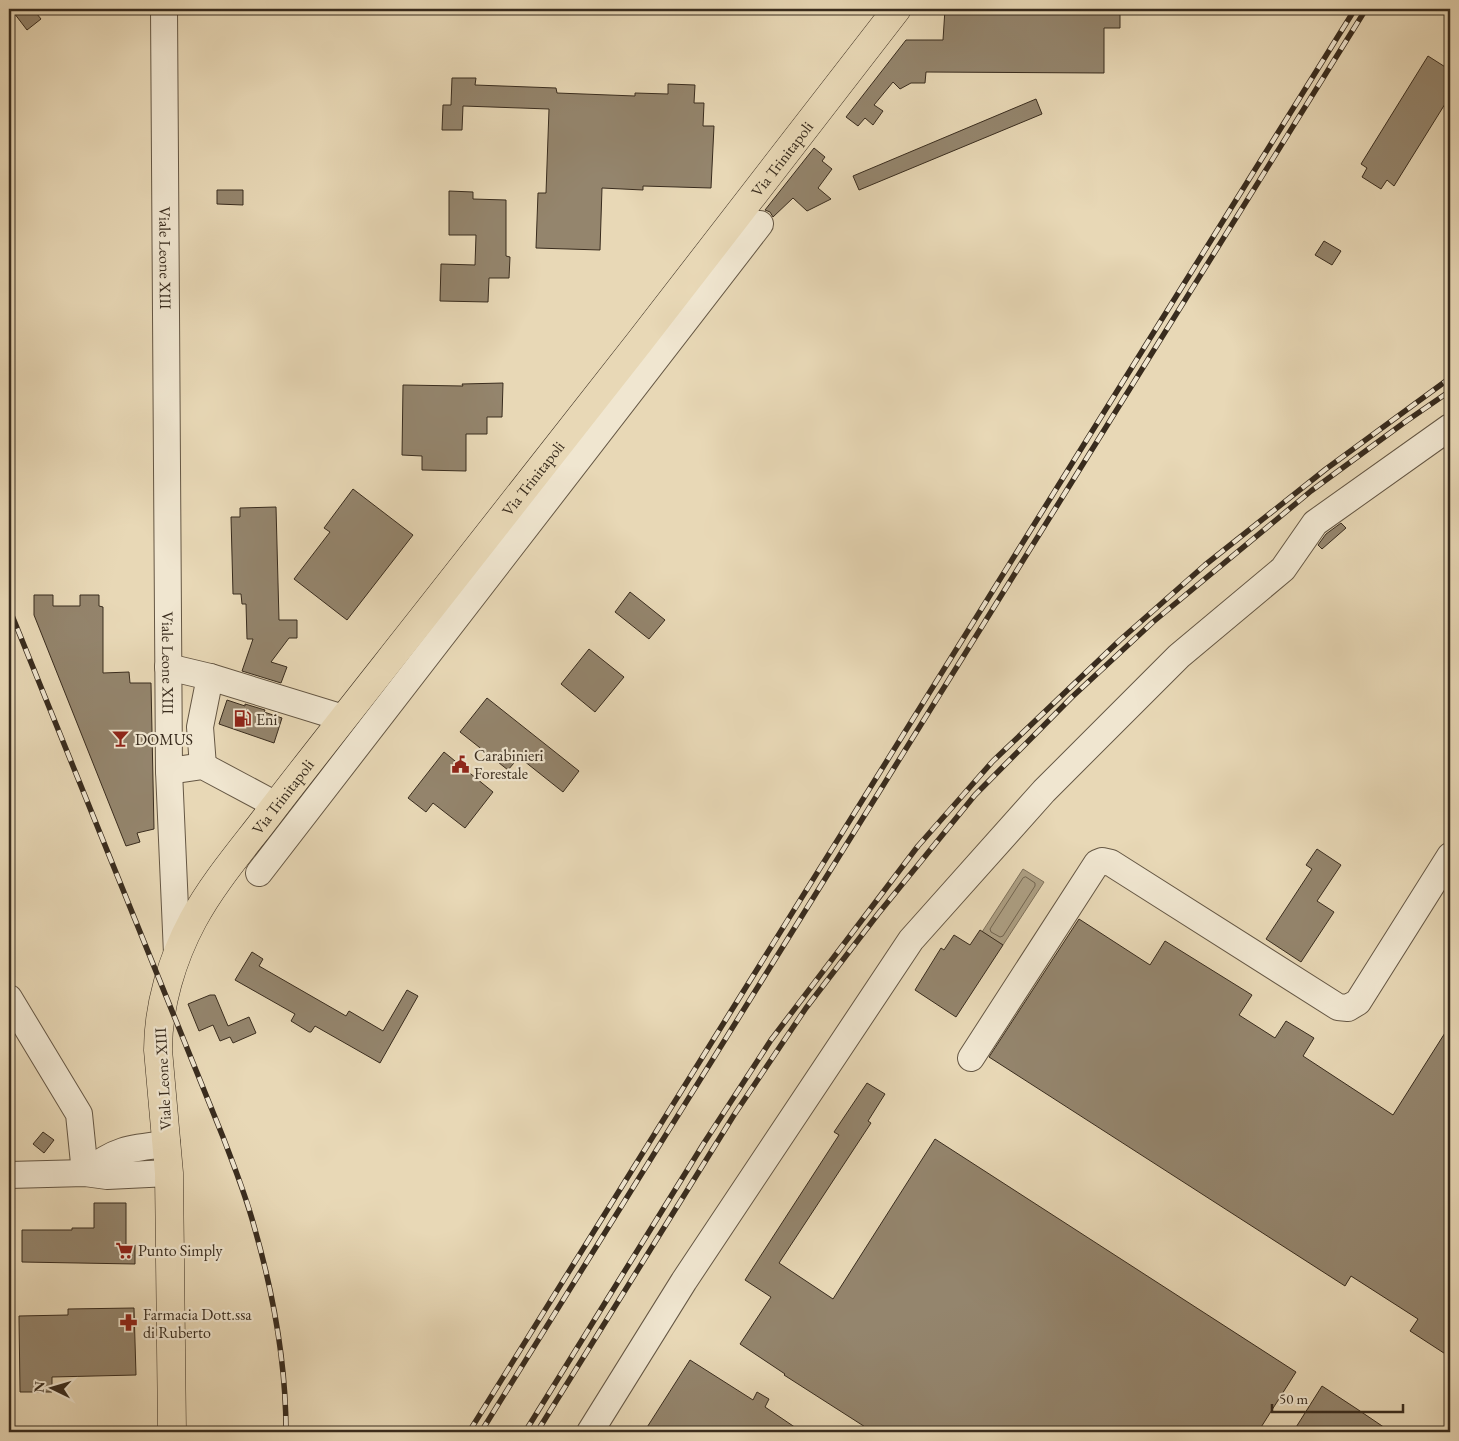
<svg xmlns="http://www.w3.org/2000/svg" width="1459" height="1441" font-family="'EB Garamond',serif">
	<rect width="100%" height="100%" fill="#e8d8b6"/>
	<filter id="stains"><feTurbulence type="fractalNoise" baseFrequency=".004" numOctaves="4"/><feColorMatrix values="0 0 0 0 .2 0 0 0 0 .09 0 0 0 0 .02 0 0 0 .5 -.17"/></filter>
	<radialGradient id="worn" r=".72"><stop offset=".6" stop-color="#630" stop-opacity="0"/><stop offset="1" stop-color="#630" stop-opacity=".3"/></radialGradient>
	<!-- water -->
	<polygon fill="#ac9e82" stroke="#7e705a" points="1023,869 1044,882 1003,945 982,932"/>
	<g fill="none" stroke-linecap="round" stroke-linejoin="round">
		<!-- shore -->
		<polygon stroke="#726550" stroke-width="1" points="1026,877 1035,883 1035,886 1003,936 1000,937 991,932 990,929 1023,878"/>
	</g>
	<!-- building -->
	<g fill="#94856d" stroke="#392c1e">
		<polygon points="11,9 33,9 41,19 27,30"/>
		<polygon points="945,9 1002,9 1046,11 1046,9 1120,9 1120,28 1104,28 1104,73 926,72 925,83 911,83 900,89 893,82 874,105 883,111 873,125 865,118 858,126 846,117 906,40 943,40"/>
		<polygon points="1428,56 1450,70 1450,96 1394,186 1387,180 1381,189 1362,177 1367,168 1361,164"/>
		<polygon points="452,78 476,78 475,85 556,88 557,93 635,96 635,93 668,94 668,84 695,85 694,103 704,103 703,126 714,126 711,188 643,186 643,190 602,188 600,250 536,248 538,193 546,193 549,109 463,106 462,130 442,130 443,105 451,105"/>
		<polygon points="1036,99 1042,114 859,190 853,176"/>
		<polygon points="814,148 825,157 822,161 832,169 818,188 831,199 807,211 793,198 773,217 770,212 765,210"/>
		<polygon points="217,190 243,190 243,205 217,204"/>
		<polygon points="449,191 473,192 473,199 506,200 506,256 510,257 509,278 489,278 488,302 440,301 441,264 475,265 476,235 449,235"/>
		<polygon points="1324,241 1341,251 1332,265 1315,255"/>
		<polygon points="503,383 502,417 487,417 487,434 466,434 466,471 422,470 422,456 402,455 403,385 463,386 462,384"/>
		<polygon points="353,489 413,535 347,620 294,579 330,532 324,528"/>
		<polygon points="276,507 279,620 297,620 297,638 289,638 271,662 287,667 281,683 242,671 253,639 247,639 246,604 242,604 241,594 233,594 231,517 240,517 240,508"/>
		<polygon points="1341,523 1346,528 1322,549 1318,545 1326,534"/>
		<polygon points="630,592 665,620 649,639 615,612"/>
		<polygon points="34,595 53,595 53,606 80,606 80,595 99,595 99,606 103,607 103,673 129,672 130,683 151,683 154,829 137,833 140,842 126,846 34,615"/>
		<polygon points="589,649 624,677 595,712 561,684"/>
		<polygon points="487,698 579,771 563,792 519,757 508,770 460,732"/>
		<polygon points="227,700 245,706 245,704 265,710 264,712 282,718 274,743 219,724"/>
		<polygon points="444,752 493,792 465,828 433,803 426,812 408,798"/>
		<polygon points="1317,849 1341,865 1317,901 1334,912 1301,962 1266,939 1312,869 1306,865"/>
		<polygon points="1079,919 1150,965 1165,941 1252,995 1239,1015 1275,1038 1286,1021 1314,1038 1303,1056 1393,1115 1450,1025 1450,1357 1410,1331 1418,1319 1351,1276 1345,1286 989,1057"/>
		<polygon points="980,930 1003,945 956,1017 915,990 941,948 944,950 954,935 970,945"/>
		<polygon points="252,952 263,959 259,966 346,1016 349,1011 383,1031 407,990 418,996 380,1063 315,1026 311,1032 309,1032 291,1021 295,1014 235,980"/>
		<polygon points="210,995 215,995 228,1026 249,1017 256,1033 233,1043 230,1037 220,1041 213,1025 199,1031 188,1004"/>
		<polygon points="867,1083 885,1094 868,1121 871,1123 779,1263 833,1299 935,1139 1296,1372 1258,1432 873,1432 784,1375 785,1374 740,1344 771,1297 745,1280 839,1135 834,1132"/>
		<polygon points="43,1132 54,1140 44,1153 33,1144"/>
		<polygon points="94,1203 126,1203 126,1245 135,1245 135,1264 22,1262 22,1230 72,1230 72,1228 94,1228"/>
		<polygon points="134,1308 136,1375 52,1377 52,1392 20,1392 19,1316 68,1315 68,1309"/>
		<polygon points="690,1360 753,1400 757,1392 769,1399 765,1407 802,1432 644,1432"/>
		<polygon points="1322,1386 1357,1409 1391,1432 1293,1432"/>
	</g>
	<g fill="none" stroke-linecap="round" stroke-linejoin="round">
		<defs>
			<g id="minor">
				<path id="s1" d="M164 9 169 771 177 954"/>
				<polyline points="168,667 210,677 343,718"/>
				<polyline points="203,766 200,727 210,677"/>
				<polyline points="169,771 203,766 276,805"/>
				<polyline points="259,873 760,224"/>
				<polyline points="9,998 79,1114 85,1173"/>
				<polyline points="971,1058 1097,863 1102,861 1111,863 1338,1007 1348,1008 1358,1002 1450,856"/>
				<path d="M85 1173C116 1149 129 1148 167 1144"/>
				<polyline points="9,1175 85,1173 107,1176 169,1173"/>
				<polyline points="590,1432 684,1281 911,940 1044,791 1179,656 1283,569 1315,523 1450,427"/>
			</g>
			<g id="major">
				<path id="s2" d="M172 1432 169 1173 158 1050C158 1006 172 959 193 920 214 881 245 846 272 810 326 740 381 671 436 601 591 405 745 207 897 9"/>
			</g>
		</defs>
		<!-- minor casing -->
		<use href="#minor" stroke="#655744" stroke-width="28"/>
		<!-- major casing -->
		<use href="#major" stroke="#392c1e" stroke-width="29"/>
		<!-- minor -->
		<use href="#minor" stroke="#f0e6d0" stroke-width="26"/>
		<!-- major -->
		<use href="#major" stroke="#e8d8b6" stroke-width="28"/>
		<defs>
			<g id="rail">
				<path d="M9 608 223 1137C234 1166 246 1196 254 1226 273 1292 286 1364 286 1432"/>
				<polyline points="469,1432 1355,9"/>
				<polyline points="481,1432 1366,9"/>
				<polyline points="525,1432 704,1143 771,1040 918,846 993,761 1120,640 1205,565 1326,469 1450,378"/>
				<polyline points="537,1432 734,1115 806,1008 878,914 975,795 1072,697 1153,622 1311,491 1405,422 1450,391"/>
			</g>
		</defs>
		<!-- rail casing -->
		<use href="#rail" stroke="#392c1e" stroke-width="5.5"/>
		<!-- rail -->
		<use href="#rail" stroke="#f0e6d0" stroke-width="4" stroke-dasharray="11" stroke-linecap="butt"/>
	</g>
	<!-- icons -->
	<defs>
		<symbol id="fuel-bare" viewBox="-9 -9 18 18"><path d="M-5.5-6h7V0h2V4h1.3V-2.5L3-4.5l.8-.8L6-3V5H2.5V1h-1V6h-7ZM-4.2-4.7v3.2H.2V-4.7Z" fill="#8f2418" stroke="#f0e6d0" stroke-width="2.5" paint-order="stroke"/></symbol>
		<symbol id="bar-bare" viewBox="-9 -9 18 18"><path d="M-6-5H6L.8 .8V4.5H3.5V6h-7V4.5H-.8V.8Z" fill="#8f2418" stroke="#f0e6d0" stroke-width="2.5" paint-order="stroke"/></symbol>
		<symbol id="civic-bare" viewBox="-9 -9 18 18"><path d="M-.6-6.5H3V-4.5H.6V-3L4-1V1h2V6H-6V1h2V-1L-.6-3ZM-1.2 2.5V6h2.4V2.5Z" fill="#8f2418" stroke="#f0e6d0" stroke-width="2.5" paint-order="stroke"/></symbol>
		<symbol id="supermarket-bare" viewBox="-9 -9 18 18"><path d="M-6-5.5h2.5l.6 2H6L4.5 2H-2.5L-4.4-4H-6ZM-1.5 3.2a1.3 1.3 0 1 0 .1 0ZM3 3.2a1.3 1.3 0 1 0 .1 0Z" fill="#8f2418" stroke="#f0e6d0" stroke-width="2.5" paint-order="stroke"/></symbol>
		<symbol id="pharmacy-bare" viewBox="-9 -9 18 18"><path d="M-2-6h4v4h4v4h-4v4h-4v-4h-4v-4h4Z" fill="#8f2418" stroke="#f0e6d0" stroke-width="2.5" paint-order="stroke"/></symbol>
	</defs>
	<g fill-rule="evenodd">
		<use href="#fuel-bare" x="230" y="706" width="25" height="25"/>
		<use href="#bar-bare" x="108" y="726" width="25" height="25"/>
		<use href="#civic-bare" x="448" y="752" width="25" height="25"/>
		<use href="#supermarket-bare" x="112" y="1238" width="25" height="25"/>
		<use href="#pharmacy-bare" x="116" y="1310" width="25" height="25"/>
	</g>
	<g text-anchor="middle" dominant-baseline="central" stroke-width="4.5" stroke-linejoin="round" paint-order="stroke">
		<!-- street labels -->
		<g font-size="16" fill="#392c1e" stroke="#f0e6d0">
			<text stroke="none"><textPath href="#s2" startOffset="1481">Via Trinitapoli</textPath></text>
			<text stroke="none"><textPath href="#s1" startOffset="249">Viale Leone XIII</textPath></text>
			<text stroke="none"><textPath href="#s2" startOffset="1076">Via Trinitapoli</textPath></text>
			<text stroke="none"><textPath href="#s1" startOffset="654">Viale Leone XIII</textPath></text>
			<text stroke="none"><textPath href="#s2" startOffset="671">Via Trinitapoli</textPath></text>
			<text transform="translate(163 1079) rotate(-93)">Viale Leone XIII</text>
		</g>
		<!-- poi labels -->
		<g font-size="16" fill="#392c1e" stroke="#f0e6d0" text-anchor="start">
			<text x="256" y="719">Eni</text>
			<text x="135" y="739">DOMUS</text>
			<text x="474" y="755">Carabinieri<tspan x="474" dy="18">Forestale</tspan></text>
			<text x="138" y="1250">Punto Simply</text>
			<text x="143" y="1314">Farmacia Dott.ssa<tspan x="143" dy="18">di Ruberto</tspan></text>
		</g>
	</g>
	<!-- margin -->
	<rect width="1459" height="1441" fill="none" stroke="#e8d8b6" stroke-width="30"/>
	<rect x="10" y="10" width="1439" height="1421" fill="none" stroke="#392c1e" stroke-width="2.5"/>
	<rect x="15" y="15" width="1429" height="1411" fill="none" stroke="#392c1e"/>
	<!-- north arrow -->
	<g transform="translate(52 1388) rotate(275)" stroke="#f0e6d0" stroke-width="4" paint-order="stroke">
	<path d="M0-4L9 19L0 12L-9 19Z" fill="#392c1e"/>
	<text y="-8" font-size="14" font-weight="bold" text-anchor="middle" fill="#392c1e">N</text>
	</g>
	<!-- scale -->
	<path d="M1272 1404v8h131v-8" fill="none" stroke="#392c1e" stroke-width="2.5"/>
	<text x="1279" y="1404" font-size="15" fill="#392c1e" stroke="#f0e6d0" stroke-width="4" paint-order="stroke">50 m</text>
	<rect width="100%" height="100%" filter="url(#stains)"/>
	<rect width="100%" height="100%" fill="url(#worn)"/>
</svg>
